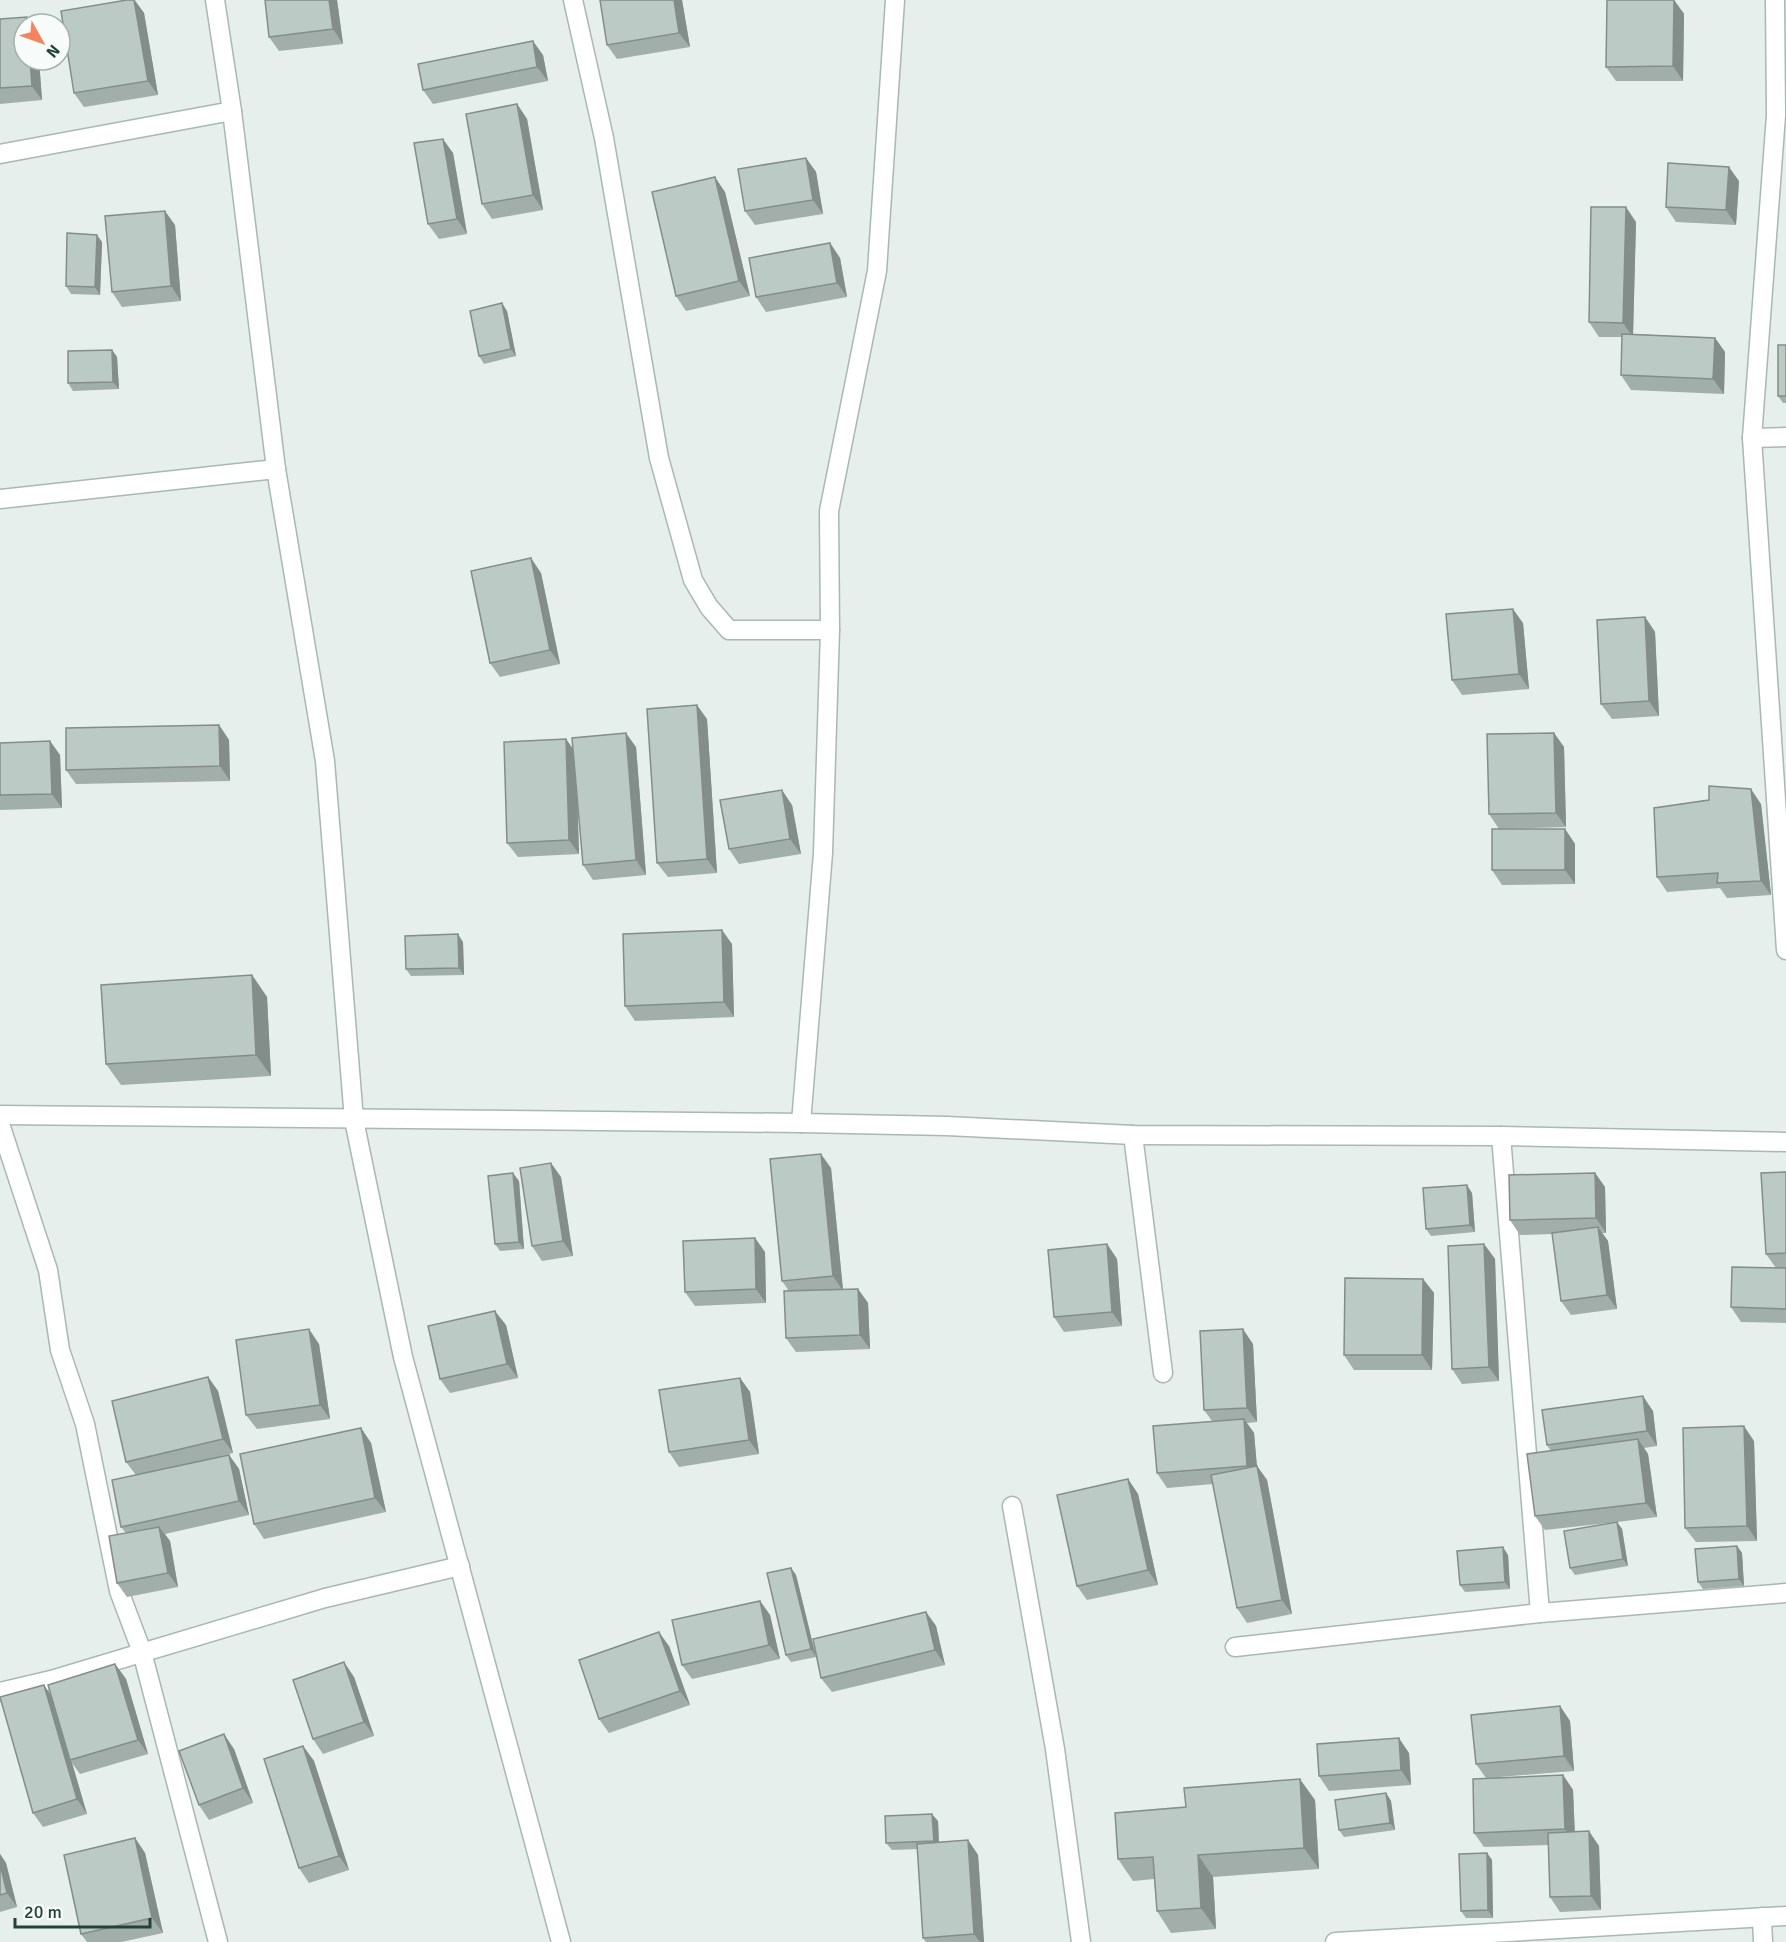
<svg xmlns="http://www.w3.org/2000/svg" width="1786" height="1942" font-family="Signika,sans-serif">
	<rect width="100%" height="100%" fill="#e6efeb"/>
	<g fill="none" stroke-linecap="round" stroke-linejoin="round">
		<defs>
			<g id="minor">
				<polyline points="215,0 232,111 276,469 325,761 354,1120 403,1357 561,1942"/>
				<polyline points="573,0 604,138 659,458 693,580 709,607 729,630 830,630"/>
				<polyline points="1775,0 1776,115 1752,438 1786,950"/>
				<polyline points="0,154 232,111"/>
				<polyline points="1752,438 1786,437"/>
				<polyline points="0,499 276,469"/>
				<polyline points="0,1115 801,1123 947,1126 1133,1135 1501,1136 1786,1142"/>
				<polyline points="801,1123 823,853 830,630 829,511 877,271 895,0"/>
				<polyline points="0,1124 48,1270 60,1350 85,1424 119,1591 142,1652 218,1942"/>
				<polyline points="1133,1135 1163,1373"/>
				<polyline points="1501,1136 1540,1613"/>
				<polyline points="1012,1506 1055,1749 1081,1942"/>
				<polyline points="1235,1647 1540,1613 1786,1593"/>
				<polyline points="0,1692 51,1680 325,1598 460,1566"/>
				<polyline points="1762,1917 1763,1942"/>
				<polyline points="1335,1942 1786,1916"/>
			</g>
		</defs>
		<!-- minor casing -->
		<use href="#minor" stroke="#a8b8b2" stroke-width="21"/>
		<!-- minor -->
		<use href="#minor" stroke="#fff" stroke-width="18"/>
	</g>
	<!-- wall -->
	<g fill="#a1aea9">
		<polygon points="127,0 135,0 144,13 158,95 84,107 74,93"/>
		<polygon points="337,0 343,44 279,51 269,37"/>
		<polygon points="600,0 682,0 690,47 617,59 607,45"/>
		<polygon points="1674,0 1684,14 1683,81 1616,81 1606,67"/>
		<polygon points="27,17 32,24 24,24 24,60 39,60 42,100 0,104 0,19"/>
		<polygon points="543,55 548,81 433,104 423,90"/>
		<polygon points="517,104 527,119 543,210 492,219 482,204"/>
		<polygon points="453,153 467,234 439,239 428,224"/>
		<polygon points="806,158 816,172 823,214 755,225 745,211"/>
		<polygon points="1739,181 1736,225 1676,222 1666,207"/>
		<polygon points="725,192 750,296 686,311 676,296"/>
		<polygon points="1636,222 1633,334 1715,338 1725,352 1724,394 1631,390 1621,375 1622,337 1599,337 1589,322"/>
		<polygon points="175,225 181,301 122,307 112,292"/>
		<polygon points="102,242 100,295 71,294 66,286"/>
		<polygon points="830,243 840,258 847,297 766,312 756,297"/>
		<polygon points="507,311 516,356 484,364 479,356"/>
		<polygon points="1786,345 1786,403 1783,403 1778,396"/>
		<polygon points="112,350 117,357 119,389 73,391 68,383"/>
		<polygon points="541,573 560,664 500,677 490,663"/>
		<polygon points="1645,617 1655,632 1659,716 1612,719 1601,704"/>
		<polygon points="1523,623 1529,689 1462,695 1452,680"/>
		<polygon points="707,719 717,873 668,877 657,863"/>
		<polygon points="219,725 229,740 230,781 76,784 66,770"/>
		<polygon points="1554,733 1564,747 1566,827 1499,829 1489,814"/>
		<polygon points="566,739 573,750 636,747 646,875 593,880 583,865 577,798 579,854 518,857 507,843"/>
		<polygon points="50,741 60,755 62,808 0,810 0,743"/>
		<polygon points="1761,804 1771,895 1727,898 1720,888 1667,892 1657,877"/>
		<polygon points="792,805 801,854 739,864 729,849"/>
		<polygon points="1565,829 1575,844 1575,884 1502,885 1492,870"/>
		<polygon points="463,942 464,975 411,976 406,969"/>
		<polygon points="732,944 734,1017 635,1021 625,1006"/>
		<polygon points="252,975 267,997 271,1076 121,1085 106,1064"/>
		<polygon points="831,1168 843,1289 858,1289 868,1303 870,1349 796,1352 786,1338 789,1291 782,1281"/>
		<polygon points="1786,1172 1786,1323 1741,1322 1731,1307 1776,1268 1766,1254"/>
		<polygon points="1595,1173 1605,1187 1606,1233 1602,1233 1608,1241 1617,1309 1571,1315 1561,1301 1553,1234 1520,1235 1510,1220"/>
		<polygon points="561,1177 573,1256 542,1261 532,1246"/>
		<polygon points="519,1181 524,1249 500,1251 495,1244"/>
		<polygon points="1472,1193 1475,1232 1431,1236 1426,1229"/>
		<polygon points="1107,1244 1117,1259 1122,1326 1064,1332 1054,1317"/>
		<polygon points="1484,1244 1495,1259 1499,1381 1462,1384 1452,1369"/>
		<polygon points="765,1252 766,1303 695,1306 685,1292"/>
		<polygon points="1423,1279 1434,1293 1432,1370 1354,1370 1344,1355"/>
		<polygon points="506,1325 518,1378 450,1393 440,1379"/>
		<polygon points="319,1344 330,1419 257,1429 246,1415"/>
		<polygon points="1253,1344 1257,1422 1247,1423 1254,1433 1257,1466 1267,1480 1292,1614 1247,1623 1237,1608 1213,1484 1167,1488 1157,1473 1212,1421 1204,1410"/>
		<polygon points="208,1377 218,1391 233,1453 197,1462 229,1455 239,1469 249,1515 165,1534 170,1541 178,1587 127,1597 117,1583 126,1533 121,1527 136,1475 126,1462"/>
		<polygon points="740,1378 750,1392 759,1454 679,1467 669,1452"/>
		<polygon points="1653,1411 1657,1446 1644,1448 1648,1454 1657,1517 1617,1522 1622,1529 1628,1566 1575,1575 1570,1568 1617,1522 1545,1530 1535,1516 1551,1451 1547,1445"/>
		<polygon points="361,1428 371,1443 386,1512 264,1539 254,1524"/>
		<polygon points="1754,1441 1757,1541 1696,1542 1685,1528"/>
		<polygon points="1128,1479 1138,1494 1158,1585 1087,1600 1077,1586"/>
		<polygon points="1737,1546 1742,1553 1744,1586 1703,1589 1698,1582"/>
		<polygon points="1508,1555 1510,1589 1465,1592 1460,1585"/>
		<polygon points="791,1568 796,1575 816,1657 791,1662 786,1655"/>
		<polygon points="760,1601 770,1615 780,1659 692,1679 682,1665"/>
		<polygon points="926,1612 936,1626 945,1665 832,1692 821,1678"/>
		<polygon points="669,1646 690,1705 609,1733 599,1719"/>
		<polygon points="115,1664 126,1679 148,1754 80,1774 72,1763 87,1814 43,1827 33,1813 44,1685 51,1696"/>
		<polygon points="354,1677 374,1736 323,1754 313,1739"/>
		<polygon points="1560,1706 1570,1721 1574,1771 1487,1778 1563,1775 1573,1790 1575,1832 1599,1846 1601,1910 1560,1912 1550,1897 1548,1845 1484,1847 1474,1833 1486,1778 1476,1764"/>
		<polygon points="303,1746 314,1761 349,1870 309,1883 299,1868"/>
		<polygon points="234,1749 253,1803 209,1820 199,1805"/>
		<polygon points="1409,1753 1411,1785 1329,1791 1319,1776"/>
		<polygon points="1386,1793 1391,1801 1395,1830 1344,1837 1339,1830"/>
		<polygon points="1315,1800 1319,1869 1213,1877 1216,1929 1171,1933 1157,1911 1154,1879 1133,1881 1118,1859"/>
		<polygon points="938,1821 939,1842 968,1840 978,1855 984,1942 926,1942 923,1938 918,1849 892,1850 886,1843"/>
		<polygon points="135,1838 145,1853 163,1933 121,1942 87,1942 81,1934"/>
		<polygon points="1487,1853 1492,1860 1493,1918 1466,1918 1461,1911"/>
		<polygon points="0,1854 6,1863 17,1907 0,1912"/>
	</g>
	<!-- shaded-wall -->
	<g fill="#838d89">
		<polygon points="134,0 144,13 158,95 148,81"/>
		<polygon points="329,0 337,0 343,44 333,29"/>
		<polygon points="674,0 682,0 690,47 679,33"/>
		<polygon points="1674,0 1684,14 1683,81 1673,66"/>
		<polygon points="27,17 32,24 28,24"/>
		<polygon points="533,41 543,55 548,81 537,67"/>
		<polygon points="30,60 39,60 42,100 32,86"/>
		<polygon points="517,104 527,119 543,210 533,195"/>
		<polygon points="443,139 453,153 467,234 457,219"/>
		<polygon points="806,158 816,172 823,214 813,200"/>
		<polygon points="1729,167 1739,181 1736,225 1726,210"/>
		<polygon points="715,177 725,192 750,296 739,281"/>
		<polygon points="1626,207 1636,222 1633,337 1623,323"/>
		<polygon points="165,211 175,225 181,301 171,286"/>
		<polygon points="97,235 102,242 100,295 95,287"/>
		<polygon points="830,243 840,258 847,297 837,283"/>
		<polygon points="502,303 507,311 516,356 511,349"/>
		<polygon points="1715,338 1725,352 1724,394 1713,379"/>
		<polygon points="112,350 117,357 119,389 113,382"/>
		<polygon points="531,558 541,573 560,664 550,650"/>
		<polygon points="1513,609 1523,623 1529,689 1519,674"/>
		<polygon points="1645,617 1655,632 1659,716 1649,701"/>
		<polygon points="697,705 707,719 717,873 707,859"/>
		<polygon points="219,725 229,740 230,781 220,766"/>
		<polygon points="626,733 636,747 646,875 636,860"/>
		<polygon points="1554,733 1564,747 1566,827 1556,813"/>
		<polygon points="566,739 576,753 579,854 569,840"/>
		<polygon points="50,741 60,755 62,808 52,794"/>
		<polygon points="1751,789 1761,804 1771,895 1761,881"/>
		<polygon points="782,790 792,805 801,854 790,839"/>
		<polygon points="1565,829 1575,844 1575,884 1565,870"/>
		<polygon points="722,930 732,944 734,1017 724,1002"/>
		<polygon points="458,934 463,942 464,975 459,968"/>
		<polygon points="252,975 267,997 271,1076 256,1055"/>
		<polygon points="821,1154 831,1168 843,1291 833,1276"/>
		<polygon points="551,1163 561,1177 573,1256 563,1241"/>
		<polygon points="513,1173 519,1181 524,1249 519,1242"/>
		<polygon points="1595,1173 1605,1187 1606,1233 1596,1218"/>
		<polygon points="1467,1185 1472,1193 1475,1232 1470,1225"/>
		<polygon points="1598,1227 1608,1241 1617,1309 1607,1295"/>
		<polygon points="755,1238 765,1252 766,1303 756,1289"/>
		<polygon points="1107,1244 1117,1259 1122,1326 1112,1312"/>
		<polygon points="1484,1244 1495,1259 1499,1381 1489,1367"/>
		<polygon points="1423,1279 1434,1293 1432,1370 1422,1355"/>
		<polygon points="858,1289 868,1303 870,1349 860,1335"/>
		<polygon points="495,1311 506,1325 518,1378 507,1364"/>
		<polygon points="309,1329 319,1344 330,1419 320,1405"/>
		<polygon points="1243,1329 1253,1344 1257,1422 1247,1408"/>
		<polygon points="208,1377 218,1391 233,1453 223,1439"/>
		<polygon points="740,1378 750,1392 759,1454 749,1440"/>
		<polygon points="1643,1396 1653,1411 1657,1446 1647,1431"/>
		<polygon points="1244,1419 1254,1433 1258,1480 1247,1466"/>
		<polygon points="1744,1426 1754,1441 1757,1541 1747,1526"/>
		<polygon points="361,1428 371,1443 386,1512 375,1498"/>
		<polygon points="1638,1439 1648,1454 1657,1517 1646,1503"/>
		<polygon points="229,1455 239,1469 249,1515 239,1501"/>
		<polygon points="1257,1466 1267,1480 1292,1614 1282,1600"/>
		<polygon points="1128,1479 1138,1494 1158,1585 1148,1570"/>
		<polygon points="1617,1522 1622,1529 1628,1566 1623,1559"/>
		<polygon points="159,1527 170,1541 178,1587 168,1573"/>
		<polygon points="1737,1546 1742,1553 1744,1586 1739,1579"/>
		<polygon points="1503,1547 1508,1555 1510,1589 1505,1582"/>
		<polygon points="791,1568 796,1575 816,1657 811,1649"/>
		<polygon points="760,1601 770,1615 780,1659 769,1645"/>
		<polygon points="926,1612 936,1626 945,1665 935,1650"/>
		<polygon points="659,1632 669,1646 690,1705 680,1691"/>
		<polygon points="344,1662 354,1677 374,1736 364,1722"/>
		<polygon points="115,1664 126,1679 148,1754 138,1740"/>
		<polygon points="44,1685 54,1700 70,1760 72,1763 87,1814 77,1799"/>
		<polygon points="1560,1706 1570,1721 1574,1771 1564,1756"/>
		<polygon points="224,1734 234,1749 253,1803 243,1788"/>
		<polygon points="1399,1738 1409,1753 1411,1785 1401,1770"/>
		<polygon points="303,1746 314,1761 349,1870 339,1856"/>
		<polygon points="1563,1775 1573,1790 1575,1844 1565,1829"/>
		<polygon points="1300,1779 1315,1800 1319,1869 1304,1848"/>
		<polygon points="1386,1793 1391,1801 1395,1830 1390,1823"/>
		<polygon points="932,1814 938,1821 939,1848 934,1841"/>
		<polygon points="1589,1831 1599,1846 1601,1910 1591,1896"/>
		<polygon points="135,1838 145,1853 163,1933 152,1918"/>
		<polygon points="968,1840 978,1855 984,1942 980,1942 974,1934"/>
		<polygon points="1487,1853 1492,1860 1493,1918 1488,1910"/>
		<polygon points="0,1854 6,1863 17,1907 7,1893 0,1864"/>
		<polygon points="1198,1855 1213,1877 1216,1929 1201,1908"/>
	</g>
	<!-- building -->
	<g fill="#bbcac4" stroke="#838d89" stroke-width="1.5">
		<polygon points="127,0 134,0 148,81 74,93 61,11"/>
		<polygon points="265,0 329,0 333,29 269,37"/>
		<polygon points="600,0 674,0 679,33 607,45"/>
		<polygon points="1607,0 1674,0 1673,66 1606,67"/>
		<polygon points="27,17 28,24 24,24 24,60 30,60 32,86 0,88 0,19"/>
		<polygon points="533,41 537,67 423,90 418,64"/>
		<polygon points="517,104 533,195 482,204 466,114"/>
		<polygon points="443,139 457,219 428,224 414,143"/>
		<polygon points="806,158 813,200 745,211 738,169"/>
		<polygon points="1668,163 1729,167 1726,210 1666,207"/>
		<polygon points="715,177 739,281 676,296 652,192"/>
		<polygon points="1591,207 1626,207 1623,323 1589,322"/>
		<polygon points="165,211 171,286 112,292 105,216"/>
		<polygon points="67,233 97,235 95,287 66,286"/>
		<polygon points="830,243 837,283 756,297 749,258"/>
		<polygon points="502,303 511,349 479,356 470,311"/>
		<polygon points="1622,334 1715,338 1713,379 1621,375"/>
		<rect x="1778" y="345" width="8" height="51"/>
		<polygon points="112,350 113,382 68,383 68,351"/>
		<polygon points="531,558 550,650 490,663 471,571"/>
		<polygon points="1513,609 1519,674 1452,680 1446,614"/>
		<polygon points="1645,617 1649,701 1601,704 1597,620"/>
		<polygon points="697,705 707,859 657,863 647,709"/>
		<polygon points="219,725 220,766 66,770 66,728"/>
		<polygon points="626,733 636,860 583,865 572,738"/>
		<polygon points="1554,733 1556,813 1489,814 1487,734"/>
		<polygon points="566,739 569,840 507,843 504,742"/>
		<polygon points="50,741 52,794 0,795 0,743"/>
		<polygon points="1709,786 1751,789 1761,881 1717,883 1718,873 1657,877 1654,808 1709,800"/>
		<polygon points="782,790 790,839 729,849 720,800"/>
		<rect x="1492" y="829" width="73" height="41"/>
		<polygon points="722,930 724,1002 625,1006 623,934"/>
		<polygon points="458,934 459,968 406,969 405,936"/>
		<polygon points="252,975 256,1055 106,1064 101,985"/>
		<polygon points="821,1154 833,1276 782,1281 770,1159"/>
		<polygon points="551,1163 563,1241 532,1246 520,1168"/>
		<polygon points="1786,1172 1786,1253 1766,1254 1761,1173"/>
		<polygon points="513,1173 519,1242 495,1244 488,1176"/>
		<polygon points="1595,1173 1596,1218 1510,1220 1509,1175"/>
		<polygon points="1467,1185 1470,1225 1426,1229 1423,1188"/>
		<polygon points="1598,1227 1607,1295 1561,1301 1552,1233"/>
		<polygon points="755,1238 756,1289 685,1292 683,1241"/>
		<polygon points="1107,1244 1112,1312 1054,1317 1048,1250"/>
		<polygon points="1484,1244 1489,1367 1452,1369 1448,1246"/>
		<polygon points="1732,1267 1786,1268 1786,1309 1731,1307"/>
		<polygon points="1345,1278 1423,1279 1422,1355 1344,1355"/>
		<polygon points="858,1289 860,1335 786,1338 784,1291"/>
		<polygon points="495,1311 507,1364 440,1379 428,1326"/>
		<polygon points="309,1329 320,1405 246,1415 236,1340"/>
		<polygon points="1243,1329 1247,1408 1204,1410 1200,1331"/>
		<polygon points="208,1377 223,1439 126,1462 112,1401"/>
		<polygon points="740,1378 749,1440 669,1452 659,1390"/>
		<polygon points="1643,1396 1647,1431 1547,1445 1542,1410"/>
		<polygon points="1244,1419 1247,1466 1157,1473 1153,1426"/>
		<polygon points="1744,1426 1747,1526 1685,1528 1683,1428"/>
		<polygon points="361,1428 375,1498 254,1524 240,1454"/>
		<polygon points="1638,1439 1646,1503 1535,1516 1527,1454"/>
		<polygon points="229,1455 239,1501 121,1527 112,1480"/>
		<polygon points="1257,1466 1282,1600 1237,1608 1211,1475"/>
		<polygon points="1128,1479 1148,1570 1077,1586 1057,1495"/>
		<polygon points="1617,1522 1623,1559 1570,1568 1564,1531"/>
		<polygon points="159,1527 168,1573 117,1583 109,1536"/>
		<polygon points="1737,1546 1739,1579 1698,1582 1695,1549"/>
		<polygon points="1503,1547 1505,1582 1460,1585 1457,1551"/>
		<polygon points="791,1568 811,1649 786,1655 767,1573"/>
		<polygon points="760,1601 769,1645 682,1665 672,1620"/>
		<polygon points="926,1612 935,1650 821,1678 813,1639"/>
		<polygon points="659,1632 680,1691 599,1719 579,1660"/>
		<polygon points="344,1662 364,1722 313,1739 293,1680"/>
		<polygon points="115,1664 138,1740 70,1760 48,1685"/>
		<polygon points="44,1685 77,1799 33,1813 0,1697"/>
		<polygon points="1560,1706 1564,1756 1476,1764 1471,1715"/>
		<polygon points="224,1734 243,1788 199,1805 179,1751"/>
		<polygon points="1399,1738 1401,1770 1319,1776 1317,1744"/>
		<polygon points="303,1746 339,1856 299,1868 264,1759"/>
		<polygon points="1563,1775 1565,1829 1474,1833 1473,1779"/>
		<polygon points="1300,1779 1304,1848 1198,1855 1201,1908 1157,1911 1153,1857 1118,1859 1115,1813 1186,1807 1184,1788"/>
		<polygon points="1386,1793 1390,1823 1339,1830 1335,1800"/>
		<polygon points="932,1814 934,1841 886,1843 885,1816"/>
		<polygon points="1589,1831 1591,1896 1550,1897 1548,1833"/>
		<polygon points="135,1838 152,1918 81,1934 64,1855"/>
		<polygon points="968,1840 974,1934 923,1938 917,1844"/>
		<polygon points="1487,1853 1488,1910 1461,1911 1459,1854"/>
		<polygon points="0,1864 7,1893 0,1895"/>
	</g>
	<!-- north arrow -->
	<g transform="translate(42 42) rotate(130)"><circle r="28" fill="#f7fbf9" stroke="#a3b1ad" stroke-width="1.5"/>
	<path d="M0-4.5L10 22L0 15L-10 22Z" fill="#f4845f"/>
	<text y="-9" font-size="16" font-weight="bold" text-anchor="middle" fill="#24423a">N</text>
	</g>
	<!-- scale -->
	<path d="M15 1918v9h135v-9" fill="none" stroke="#24423a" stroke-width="3"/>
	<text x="24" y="1918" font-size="18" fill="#24423a" stroke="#f7fbf9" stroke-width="4.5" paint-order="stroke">20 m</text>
</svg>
